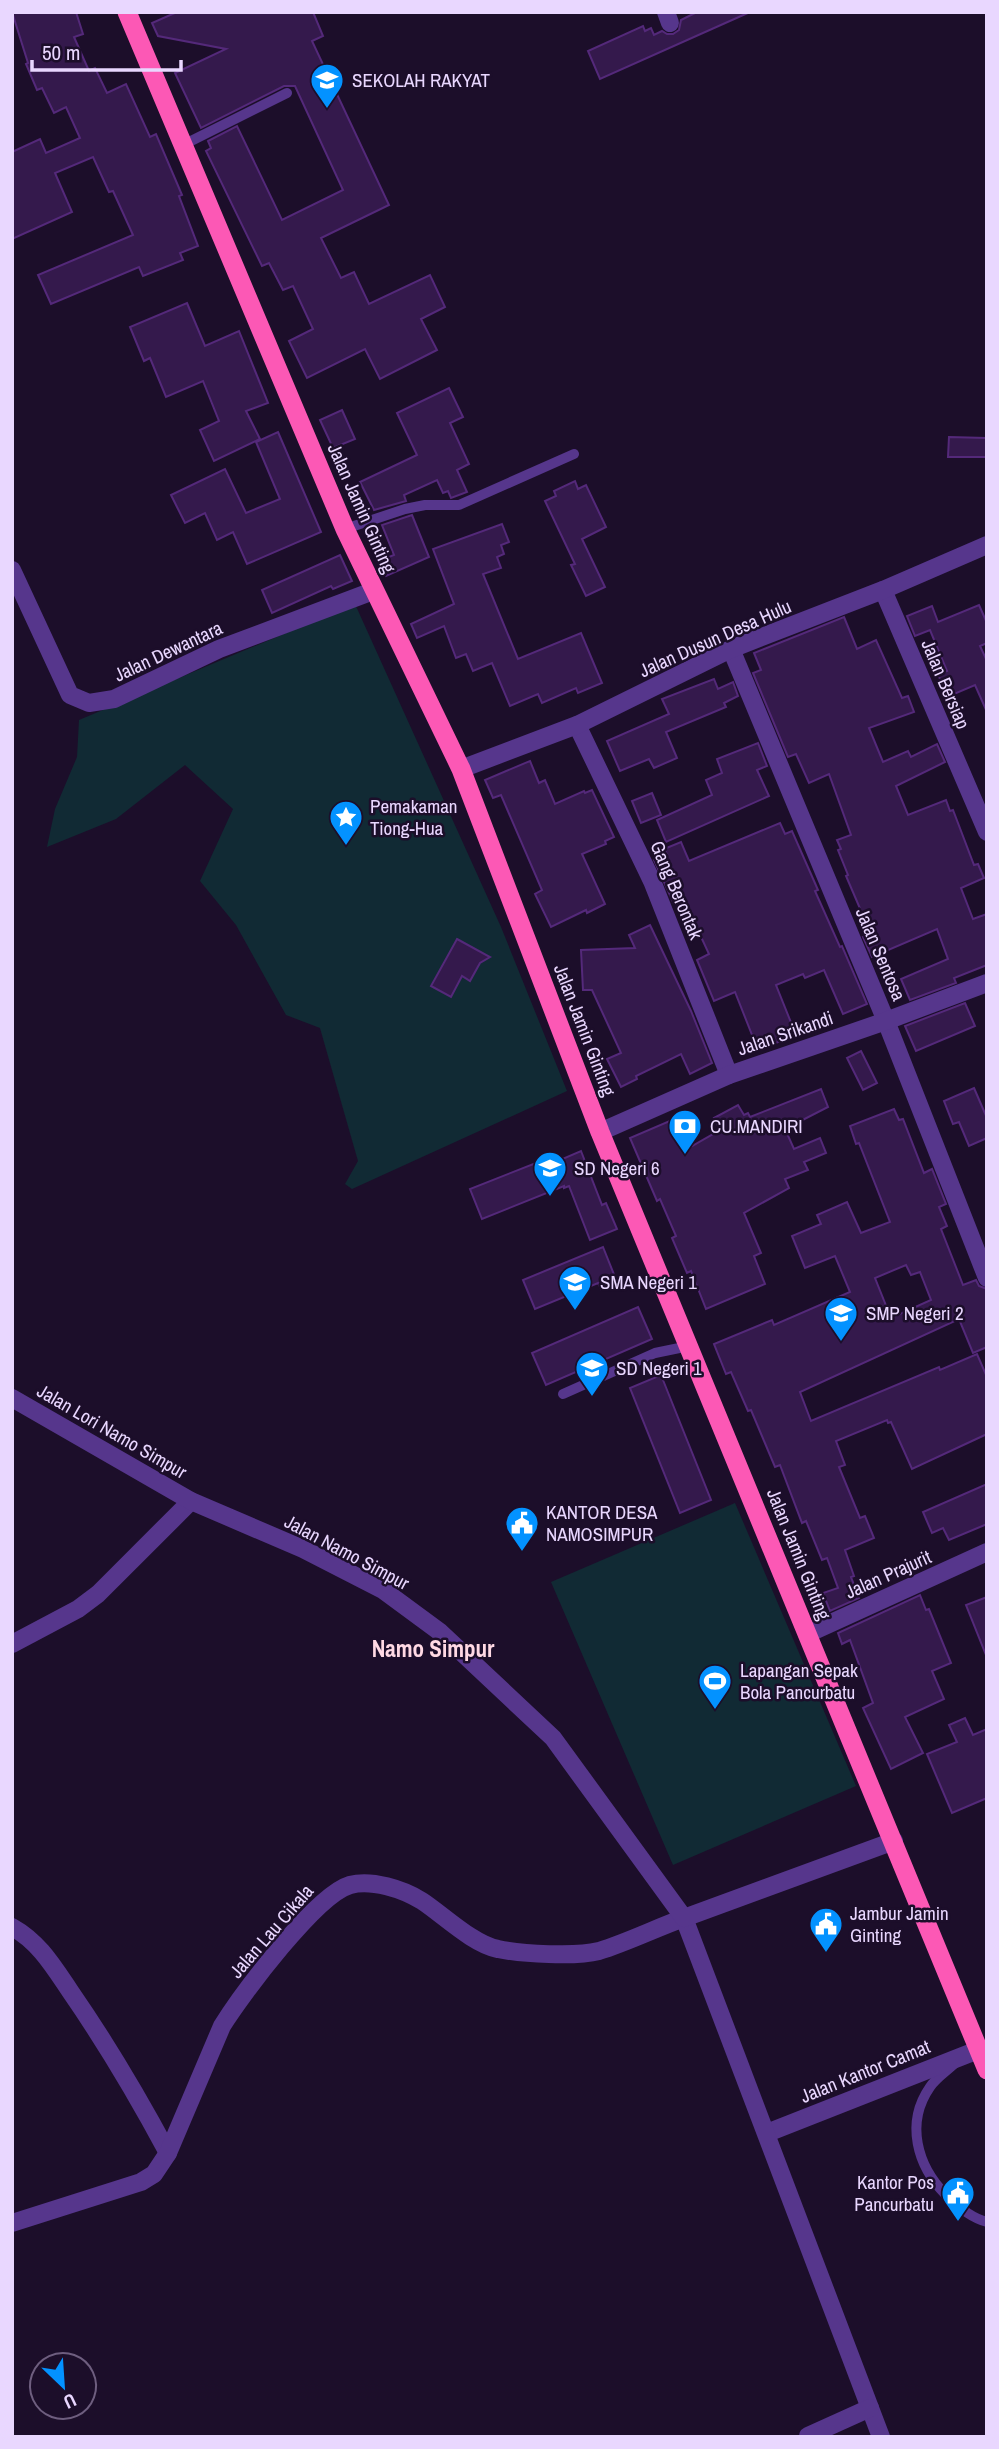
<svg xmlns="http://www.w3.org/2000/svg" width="999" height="2449" font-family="'Archivo Narrow',sans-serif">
	<rect width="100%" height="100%" fill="#1c0e2a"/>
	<!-- green -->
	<g fill="#112a34">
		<polygon points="355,604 501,927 567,1091 352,1189 345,1184 358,1161 320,1028 286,1015 236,925 200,881 233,809 185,765 116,819 47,847 55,809 77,757 79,720"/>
		<polygon points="735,1503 856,1786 673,1865 551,1582"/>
	</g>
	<!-- building -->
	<g fill="#34194c" stroke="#54297a" stroke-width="2" fill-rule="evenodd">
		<polygon points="12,12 76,12 83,34 74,37 89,71 95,68 107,93 126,84 150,137 156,134 182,195 179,196 198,246 180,253 183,260 143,276 139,267 51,304 38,275 133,235 113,191 109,192 93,157 55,173 72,212 12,239 12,152 40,139 46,153 80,138 66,107 54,113 42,88 37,90 26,64 28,63"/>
		<polygon points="177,12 313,12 323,36 312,41 389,205 321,238 341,278 354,272 369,304 430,275 445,307 421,319 437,350 380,379 365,349 307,378 289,341 313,329 293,286 283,290 269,263 262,266 206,151 211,148 208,141 237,126 282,220 343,190 295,86 284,86 201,128 175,73 226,49 158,36 152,23"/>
		<polygon points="697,12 750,12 600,79 588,51 643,26 645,31 651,28 654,35 662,31 667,34 673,34 679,30 681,20"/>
		<polygon points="187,303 205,346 239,331 268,403 246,411 260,439 214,461 200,430 219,421 203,381 166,397 150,358 144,361 130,327"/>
		<polygon points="449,388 463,417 450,423 469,464 457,470 467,492 451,498 448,491 443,493 437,480 404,495 406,501 374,510 360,482 417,455 397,413"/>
		<polygon points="342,410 355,439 333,448 320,420"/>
		<polygon points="278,432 321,532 247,564 233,532 217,540 205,513 185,523 171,495 225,469 246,513 280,499 256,442"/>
		<polygon points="949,437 986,438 986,457 948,457"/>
		<polygon points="575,481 578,489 586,485 606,527 582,539 605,587 586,596 571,565 575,564 545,501 556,496 554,491"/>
		<polygon points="412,515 429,557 386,576 379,561 394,555 382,525"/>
		<polygon points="502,524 509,542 501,545 504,554 497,557 501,568 483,574 518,659 581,633 602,683 578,693 576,688 542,703 538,694 510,706 492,663 473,671 466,654 456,658 444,626 417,638 411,624 454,604 433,549"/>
		<polygon points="340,555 352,581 333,589 331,586 272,613 262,590"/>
		<polygon points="979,605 987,623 987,643 980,646 987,661 987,712 975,685 947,697 938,674 947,671 930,630 915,636 907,616 932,606 938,622"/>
		<polygon points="844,617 857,649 876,640 902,698 908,696 914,712 869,728 883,762 908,751 911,757 937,744 945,762 896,786 908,815 946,800 950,811 953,810 974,865 978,864 984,878 961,888 973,919 987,914 987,965 954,978 956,983 910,1000 901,979 948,959 937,929 872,957 863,937 871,934 846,876 848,875 838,850 841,849 837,840 851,835 829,774 809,783 796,754 788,757 753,673 761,670 754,653"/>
		<polygon points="714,679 718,689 733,682 738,696 724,703 726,707 666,732 677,758 654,768 649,759 620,771 607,741 669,714 662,699"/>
		<polygon points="758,743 767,766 757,770 769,796 666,842 657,820 712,795 706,780 722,773 717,759"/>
		<polygon points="530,761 539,783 545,780 555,804 584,791 585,793 592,790 614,837 605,841 606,844 582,854 605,904 587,913 586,910 551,927 535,894 542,890 501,795 493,798 485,780"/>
		<polygon points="652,793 661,815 641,823 632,801"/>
		<polygon points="780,823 785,834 792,831 818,890 815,891 840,947 842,946 867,1004 843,1014 824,970 805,978 803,974 776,985 796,1035 758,1050 735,992 714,1001 697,960 709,954 684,900 674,904 654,860 667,854 664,849 681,842 689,861"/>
		<polygon points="650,925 691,1011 712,1063 690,1074 681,1054 636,1076 637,1079 621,1087 607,1059 621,1053 592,990 583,990 581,950 635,948 629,935"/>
		<polygon points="457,939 490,957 480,963 470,981 462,976 451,997 431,986"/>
		<polygon points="965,1003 975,1026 916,1051 905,1026"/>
		<polygon points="861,1051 877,1083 863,1090 847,1058"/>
		<polygon points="974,1088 987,1118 987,1138 969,1146 959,1122 953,1124 944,1101"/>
		<polygon points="821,1089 828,1107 785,1129 794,1149 820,1138 826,1153 804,1162 808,1170 785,1179 789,1188 744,1213 761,1253 754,1256 765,1284 706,1309 691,1271 687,1273 672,1238 676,1236 660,1199 657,1201 630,1138 679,1117 692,1146 720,1130 714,1118 738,1105 744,1115 748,1113 750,1117"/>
		<path d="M894 1109 899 1120 903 1119 924 1173 932 1169 946 1204 939 1207 947 1226 941 1229 963 1285 976 1280 979 1286 987 1289V1347L973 1353 959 1319 800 1392 811 1421 939 1367 940 1370 977 1354 987 1377V1434L912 1469 891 1422 888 1423 887 1420 836 1441 845 1465 839 1467 860 1518 865 1516 874 1538 845 1550 854 1576 851 1577 859 1598 830 1611 823 1593 838 1588 827 1558 822 1560 806 1521 802 1523 780 1465 775 1467 751 1410 748 1411 731 1372 726 1374 714 1344 772 1320 774 1325 850 1292 835 1256 805 1268 792 1236 821 1224 817 1215 847 1202 861 1233 890 1222 859 1143 856 1144 850 1126ZM906 1265 911 1275 920 1272 931 1300 891 1318 875 1278Z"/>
		<polygon points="581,1151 602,1205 606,1203 617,1229 590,1240 569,1186 564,1188 564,1186 482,1219 470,1189 541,1161 544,1167"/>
		<polygon points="603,1247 617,1282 601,1289 598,1283 535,1309 523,1280"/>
		<polygon points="638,1307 652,1339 546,1385 532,1353"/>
		<polygon points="661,1375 711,1500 680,1513 630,1388"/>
		<polygon points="987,1484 987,1524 949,1540 943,1528 932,1533 923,1512"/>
		<polygon points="920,1595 926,1610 929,1609 951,1663 932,1671 944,1699 905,1717 923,1753 891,1769 863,1708 873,1703 850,1640 842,1644 838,1633"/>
		<polygon points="987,1597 987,1655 986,1655 966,1605"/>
		<polygon points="965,1718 973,1735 987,1729 987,1798 952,1813 927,1754 957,1742 949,1725"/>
	</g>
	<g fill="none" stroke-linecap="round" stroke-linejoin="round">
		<!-- service -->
		<g stroke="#56368c" stroke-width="10">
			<polyline points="183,145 287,93"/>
			<polyline points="345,529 405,509 425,505 459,505 574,454"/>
			<polyline points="563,1394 655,1353 689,1346"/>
			<path d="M954 2064C947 2071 936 2078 930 2087 905 2123 917 2166 946 2195 958 2207 971 2218 987 2222"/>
		</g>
		<!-- minor -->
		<g stroke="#56368c" stroke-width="18">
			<polyline points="666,12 670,23"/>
			<polyline points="12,570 70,695 89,703 114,699 219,649 373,591"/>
			<polyline points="883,590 987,832"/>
			<polyline points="731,649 886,1021 987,1278"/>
			<polyline points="577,725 652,881 729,1075"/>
			<polyline points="461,769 577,725 731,649 883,590 987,545"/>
			<polyline points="600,1132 729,1075 886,1021 987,983"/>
			<polyline points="807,1634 987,1552"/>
			<polyline points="12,1644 78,1609 98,1594 191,1501"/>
			<path d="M12 1927C39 1942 53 1966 70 1991 106 2043 138 2097 168 2153"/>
			<polyline points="767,2133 978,2050"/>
			<path d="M12 2223 141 2182 154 2174 168 2153 222 2026C242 1994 316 1895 350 1885 371 1879 403 1889 422 1901 442 1914 474 1945 498 1949 522 1954 576 1957 599 1951 628 1942 656 1928 684 1918L881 2437"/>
			<polyline points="808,2436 870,2408"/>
		</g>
		<!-- tertiary -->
		<polyline stroke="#56368c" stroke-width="18" points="12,1398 191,1501 303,1549 383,1590 440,1632 553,1738 684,1918 894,1841"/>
		<!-- trunk -->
		<polyline stroke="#fc58b5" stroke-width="19" points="127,12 345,529 461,769 600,1132 987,2070"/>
	</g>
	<!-- icons -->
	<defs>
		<symbol id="school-pin" viewBox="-11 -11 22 30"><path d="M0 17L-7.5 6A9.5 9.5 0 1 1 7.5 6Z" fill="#0392ff" stroke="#1c0e2a"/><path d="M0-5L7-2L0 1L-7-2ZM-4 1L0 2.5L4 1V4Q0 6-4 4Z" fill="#fff"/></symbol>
		<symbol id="sight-pin" viewBox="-11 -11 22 30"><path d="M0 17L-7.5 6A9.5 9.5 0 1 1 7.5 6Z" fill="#0392ff" stroke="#1c0e2a"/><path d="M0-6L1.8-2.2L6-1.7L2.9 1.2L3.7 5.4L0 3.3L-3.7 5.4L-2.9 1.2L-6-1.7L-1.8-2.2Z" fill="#fff"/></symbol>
		<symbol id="bank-pin" viewBox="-11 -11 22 30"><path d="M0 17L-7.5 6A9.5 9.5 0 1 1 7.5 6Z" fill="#0392ff" stroke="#1c0e2a"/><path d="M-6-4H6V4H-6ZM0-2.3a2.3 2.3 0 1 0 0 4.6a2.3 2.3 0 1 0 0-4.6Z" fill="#fff"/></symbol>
		<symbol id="civic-pin" viewBox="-11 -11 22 30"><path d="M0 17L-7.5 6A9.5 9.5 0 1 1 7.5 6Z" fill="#0392ff" stroke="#1c0e2a"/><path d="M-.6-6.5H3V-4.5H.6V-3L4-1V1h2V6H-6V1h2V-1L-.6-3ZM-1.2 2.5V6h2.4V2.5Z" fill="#fff"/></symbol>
		<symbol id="stadium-pin" viewBox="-11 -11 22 30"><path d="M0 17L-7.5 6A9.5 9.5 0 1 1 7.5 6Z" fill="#0392ff" stroke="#1c0e2a"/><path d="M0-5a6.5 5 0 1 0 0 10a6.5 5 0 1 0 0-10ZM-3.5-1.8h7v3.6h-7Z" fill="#fff"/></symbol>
	</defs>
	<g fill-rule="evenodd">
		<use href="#school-pin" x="308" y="61" width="38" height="52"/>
		<use href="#sight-pin" x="327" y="798" width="38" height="52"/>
		<use href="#bank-pin" x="666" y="1107" width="38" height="52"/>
		<use href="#school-pin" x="531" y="1149" width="38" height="52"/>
		<use href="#school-pin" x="556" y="1263" width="38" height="52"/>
		<use href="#school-pin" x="822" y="1294" width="38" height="52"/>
		<use href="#school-pin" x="573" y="1349" width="38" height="52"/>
		<use href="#civic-pin" x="503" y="1504" width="38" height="52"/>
		<use href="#stadium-pin" x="696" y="1662" width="38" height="52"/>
		<use href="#civic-pin" x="807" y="1905" width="38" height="52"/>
		<use href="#civic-pin" x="939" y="2174" width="38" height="52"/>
	</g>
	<g text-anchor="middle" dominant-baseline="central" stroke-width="5" stroke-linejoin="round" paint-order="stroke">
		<!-- poi labels -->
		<g font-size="19" fill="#e9d7ff" stroke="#1c0e2a" text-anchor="start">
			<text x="352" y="80">SEKOLAH RAKYAT</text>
			<text x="370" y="806">Pemakaman<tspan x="370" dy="22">Tiong-Hua</tspan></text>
			<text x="710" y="1126">CU.MANDIRI</text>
			<text x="574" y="1168">SD Negeri 6</text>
			<text x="600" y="1282">SMA Negeri 1</text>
			<text x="866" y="1313">SMP Negeri 2</text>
			<text x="616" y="1368">SD Negeri 1</text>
			<text x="546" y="1512">KANTOR DESA<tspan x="546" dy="22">NAMOSIMPUR</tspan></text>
			<text x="740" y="1670">Lapangan Sepak<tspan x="740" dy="22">Bola Pancurbatu</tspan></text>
			<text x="850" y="1913">Jambur Jamin<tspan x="850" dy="22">Ginting</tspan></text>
			<text x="934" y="2182" text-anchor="end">Kantor Pos<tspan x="934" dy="22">Pancurbatu</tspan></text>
		</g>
		<!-- street labels -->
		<g font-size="19" fill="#e9d7ff" stroke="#1c0e2a">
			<text transform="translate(362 508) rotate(66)">Jalan Jamin Ginting</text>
			<text transform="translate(715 638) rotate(-24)">Jalan Dusun Desa Hulu</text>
			<text transform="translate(168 651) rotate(-25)">Jalan Dewantara</text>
			<text transform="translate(946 684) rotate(67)">Jalan Bersiap</text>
			<text transform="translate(677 890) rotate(67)">Gang Berontak</text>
			<text transform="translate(881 954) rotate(67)">Jalan Sentosa</text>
			<text transform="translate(585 1030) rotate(69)">Jalan Jamin Ginting</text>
			<text transform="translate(785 1033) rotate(-19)">Jalan Srikandi</text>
			<text transform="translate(112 1431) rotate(30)">Jalan Lori Namo Simpur</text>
			<text transform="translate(347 1552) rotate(28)">Jalan Namo Simpur</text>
			<text transform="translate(799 1554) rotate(68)">Jalan Jamin Ginting</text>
			<text transform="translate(888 1574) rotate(-24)">Jalan Prajurit</text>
			<text transform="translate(271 1931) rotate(-49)">Jalan Lau Cikala</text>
			<text transform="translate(865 2071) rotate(-22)">Jalan Kantor Camat</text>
		</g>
		<!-- quarter labels -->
		<g font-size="23" font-weight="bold" fill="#ffd9e4" stroke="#1c0e2a">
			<text x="433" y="1648">Namo Simpur</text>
		</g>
	</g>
	<!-- border -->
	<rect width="999" height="2449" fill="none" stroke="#e9d7ff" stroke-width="28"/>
	<!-- north arrow -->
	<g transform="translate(63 2386) rotate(155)"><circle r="33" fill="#1c0e2a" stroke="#6e5e7f" stroke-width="2"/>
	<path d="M0-5L12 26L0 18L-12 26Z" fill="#0392ff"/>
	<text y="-10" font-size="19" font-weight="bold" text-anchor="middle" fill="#e9d7ff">U</text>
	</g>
	<!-- scale -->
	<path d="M32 60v10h149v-10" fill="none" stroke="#e9d7ff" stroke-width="3.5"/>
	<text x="42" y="60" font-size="21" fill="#e9d7ff" stroke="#1c0e2a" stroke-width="5" paint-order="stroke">50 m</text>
</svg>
